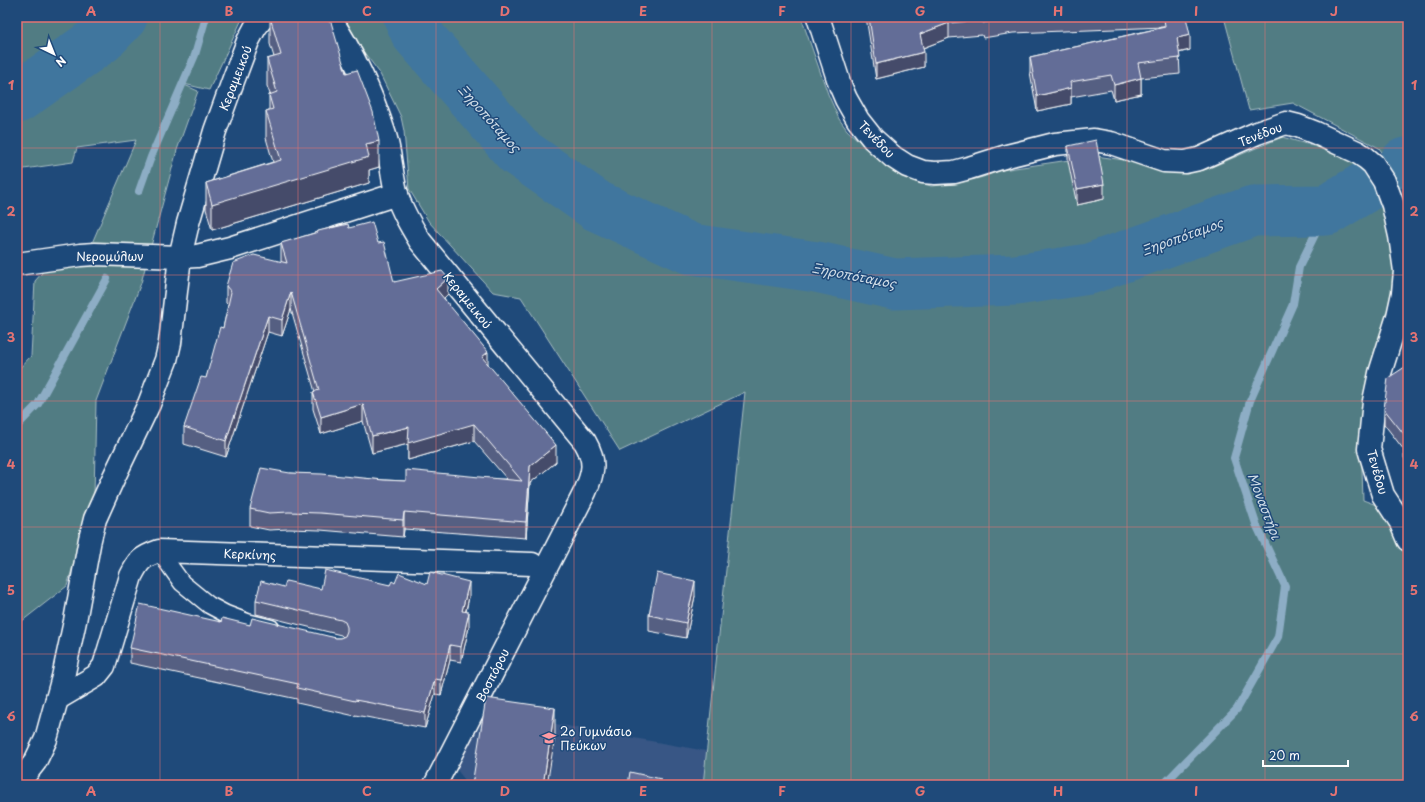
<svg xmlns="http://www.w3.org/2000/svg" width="1425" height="802" font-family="'Playpen Sans',sans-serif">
	<rect width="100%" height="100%" fill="#1f4a7a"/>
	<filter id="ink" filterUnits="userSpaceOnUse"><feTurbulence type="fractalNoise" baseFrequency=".025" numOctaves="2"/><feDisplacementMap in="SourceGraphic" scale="8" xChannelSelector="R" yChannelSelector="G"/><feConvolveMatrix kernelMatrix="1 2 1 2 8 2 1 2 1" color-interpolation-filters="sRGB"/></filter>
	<g filter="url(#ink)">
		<!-- built -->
		<polygon fill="#375785" points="484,711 895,785 461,785 465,780 452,764"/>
		<!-- green -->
		<g fill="#517c83" stroke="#a8bec1">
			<polygon points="17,17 243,17 209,90 180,83 198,91 177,150 141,283 96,401 94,496 67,586 17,625 17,371 31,356 35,281 64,248 92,243 136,140 77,148 73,162 17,170"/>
			<polygon points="344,17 801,17 828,94 839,119 847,130 881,161 896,172 910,180 931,186 957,184 983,177 1002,170 1096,156 1131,161 1177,173 1207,169 1282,137 1317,147 1361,166 1379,186 1397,276 1365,428 1362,470 1363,500 1387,509 1408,561 1408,785 703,785 745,392 620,451 521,297 493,292 429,222 409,189 404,131 401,117 379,72 363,51"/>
			<polygon points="1224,17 1408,17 1408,189 1379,148 1293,103 1249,110"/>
		</g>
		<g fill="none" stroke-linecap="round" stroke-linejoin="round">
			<!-- stream -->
			<g stroke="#8dadc5" stroke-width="8">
				<polyline points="139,191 151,157 195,55 206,17"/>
				<polyline points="17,426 38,404 107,279"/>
				<polyline points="1163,785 1237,709 1278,637 1285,586 1256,524 1234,458 1250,401 1293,304 1299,267 1327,210"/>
			</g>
			<!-- river -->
			<g stroke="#41769e" stroke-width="51">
				<polyline points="409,17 416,33 518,151 597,206 691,249 817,267 894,284 1016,280 1089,269 1253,211 1327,210 1372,183"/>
				<polyline points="17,98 101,39 122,17"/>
				<polyline points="1405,163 1408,163"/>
			</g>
			<defs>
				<polyline id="lane" points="159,551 182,583 209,605 226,614 247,622 271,628"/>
				<g id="street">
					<path d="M329 17C353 53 372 94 385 135 391 154 391 175 397 195 402 211 411 226 420 241L585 442C596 461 594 472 585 492L435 785"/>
					<polyline points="818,17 840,85 846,99 858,120 873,139 893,157 907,166 923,172 935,173 954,172 969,168 1007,156 1055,144 1094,140 1111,143 1164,161 1185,162 1199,159 1257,133 1286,123 1298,126 1316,133 1357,152 1366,158 1373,164 1384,181 1393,205 1400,236 1405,271 1403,293 1398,316 1380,373 1374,401 1369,449 1383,495 1400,521 1408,540"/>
					<polyline points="17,264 80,255 95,254 180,257 197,256 230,248 397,194"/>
					<path d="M57 699 96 676 104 666 131 576C139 560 142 557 159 551L532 564"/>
					<polyline points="17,785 35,762 46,739 63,677 75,621 90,539 95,519 113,479 149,404 166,360 170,343 180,257 188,223 215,131 233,81 248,41 255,28 263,17"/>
				</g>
			</defs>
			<!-- lane casing -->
			<use href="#lane" stroke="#fff" stroke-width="19"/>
			<!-- street casing -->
			<use href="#street" stroke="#fff" stroke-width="25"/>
			<!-- lane -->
			<use href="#lane" stroke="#1f4a7a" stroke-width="16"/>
			<!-- street -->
			<use href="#street" stroke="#1f4a7a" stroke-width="22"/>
		</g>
		<!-- wall -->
		<g fill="#555e82" stroke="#fff">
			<polygon points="270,17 346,73 379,167 369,170 369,183 212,230 206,209 206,183 273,162 266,138 266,111 269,111 269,95 270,94 267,86 267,59 274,57 270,44"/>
			<polygon points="866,17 1167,17 1190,50 1179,53 1180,74 1141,78 1141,94 1114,100 1111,90 1071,97 1071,104 1037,111 1030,72 1030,57 1164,27 1013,33 983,38 982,35 949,38 923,48 924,67 876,79"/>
			<polygon points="1068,146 1104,199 1077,205 1068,161"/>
			<polygon points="349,228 378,243 394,282 448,294 444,298 488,364 556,462 530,483 526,538 404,529 403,537 320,530 289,529 269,530 250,526 250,509 290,473 384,480 406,481 507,479 474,441 408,460 408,444 372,453 363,421 321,434 313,409 313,392 315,392 291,309 282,336 268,332 226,457 184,444 184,427 206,378 223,328 228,305 226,303 226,286 281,262 281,243"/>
			<polygon points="1408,365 1408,463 1404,458 1404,450 1384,424 1384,409"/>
			<polygon points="395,583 427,584 469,597 466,612 469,627 461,662 450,660 441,695 435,694 425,728 355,715 355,716 297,703 297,699 130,663 130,648 221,622 250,625 336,638 340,638 343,637 341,635 256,614 256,600 284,587 321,589 390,585"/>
			<polygon points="695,596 686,638 649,631 649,615"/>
		</g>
		<!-- shaded-wall -->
		<g fill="#454c6a" stroke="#fff">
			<polygon points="949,23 949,38 920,49 920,34"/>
			<polygon points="1190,35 1190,50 1177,53 1177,38"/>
			<polygon points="924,52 924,67 876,79 876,64"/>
			<polygon points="1141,78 1141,94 1114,100 1114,85"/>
			<polygon points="1071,88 1071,104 1037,111 1037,96"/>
			<polygon points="379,141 379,167 369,170 369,183 212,230 212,204 366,144"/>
			<polygon points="1104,184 1104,199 1077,205 1077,189"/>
			<polygon points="448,278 448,294 436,306 436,289"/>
			<polygon points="291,292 291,309 282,336 282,320"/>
			<polygon points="268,316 268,332 226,457 226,441"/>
			<polygon points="488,352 488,368 482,357"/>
			<polygon points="363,404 363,421 321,434 321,417"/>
			<polygon points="474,424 474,441 408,460 408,444 372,453 372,436 409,427"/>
			<polygon points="556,445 556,462 530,483 526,538 526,522 530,466"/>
			<polygon points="404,512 404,529 403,537 403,520"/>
			<polygon points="695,581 695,596 686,638 686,623"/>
			<polygon points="469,582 469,597 462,626 462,611"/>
			<polygon points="469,612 469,627 461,662 461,647"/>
			<polygon points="450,645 450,660 441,695 441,680"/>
			<polygon points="435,679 435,694 425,728 425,713"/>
			<polygon points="555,708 555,736 547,785 543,785"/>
		</g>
		<!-- building -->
		<g fill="#636d97" stroke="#fff">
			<polygon points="270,17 327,17 329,22 331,22 346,73 357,70 373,112 379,141 366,144 369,157 212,204 206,183 281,160 266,111 273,109 269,95 277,92 267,59 281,55"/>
			<polygon points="869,17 1022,17 1013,17 983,23 982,20 949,23 920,34 924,52 876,64"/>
			<polygon points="1171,17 1186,17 1190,35 1177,38 1180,58 1138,63 1141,78 1114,85 1111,75 1070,82 1071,88 1037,96 1030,57 1165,27 1164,18"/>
			<polygon points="1096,140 1104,184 1077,189 1068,146"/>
			<polygon points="372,222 378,243 384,242 394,282 442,271 448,278 436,289 488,352 482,357 556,445 530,466 526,522 404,512 403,520 320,513 289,512 269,513 250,509 261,468 290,473 322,474 384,480 406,481 406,470 522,481 474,424 408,443 409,427 372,436 363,404 321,417 313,392 319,390 291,292 282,320 268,316 226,441 184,427 201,377 206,378 220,327 223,328 231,292 226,286 233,263 254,255 287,263 281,243 318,232 318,231 348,224 349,228"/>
			<polygon points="1408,365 1408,447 1404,442 1407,438 1384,409 1388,378"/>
			<polygon points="325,570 390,585 392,581 395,583 399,573 427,584 430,572 469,582 462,611 469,612 461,647 450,645 441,680 435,679 425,713 355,700 355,701 297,688 298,684 130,648 140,604 221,622 222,618 250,625 252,618 336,638 340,638 345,636 347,631 347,627 345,622 341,620 256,600 261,581 284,587 286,581 321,589"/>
			<polygon points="657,573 695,581 686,623 649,615"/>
			<polygon points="486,698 555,708 543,785 472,785"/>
			<polygon points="630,772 661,779 660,785 628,785"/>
		</g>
	</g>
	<!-- grid -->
	<path fill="none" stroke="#e47373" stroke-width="1" stroke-opacity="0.55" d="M160 17V785M298 17V785M436 17V785M574 17V785M712 17V785M851 17V785M989 17V785M1127 17V785M1265 17V785M17 148H1408M17 275H1408M17 401H1408M17 527H1408M17 654H1408"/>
	<!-- icons -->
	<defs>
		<symbol id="school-bare" viewBox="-9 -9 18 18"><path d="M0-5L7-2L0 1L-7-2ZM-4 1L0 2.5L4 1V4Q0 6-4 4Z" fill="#ff9aa2" stroke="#1f4a7a" stroke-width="2.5" paint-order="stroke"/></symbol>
	</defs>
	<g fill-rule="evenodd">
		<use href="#school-bare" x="539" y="728" width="20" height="20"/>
	</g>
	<g text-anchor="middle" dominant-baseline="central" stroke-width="3" stroke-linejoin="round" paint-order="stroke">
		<!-- street labels -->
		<g font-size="12" fill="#fff" stroke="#1f4a7a">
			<text transform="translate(235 78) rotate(-69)">Κεραμεικού</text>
			<text transform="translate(1260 134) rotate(-21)">Τενέδου</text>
			<text transform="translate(877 139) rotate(46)">Τενέδου</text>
			<text x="110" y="256">Νερομύλων</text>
			<text transform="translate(468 300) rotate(51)">Κεραμεικού</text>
			<text transform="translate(1378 472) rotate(74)">Τενέδου</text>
			<text transform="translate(250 554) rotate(2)">Κερκίνης</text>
			<text transform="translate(492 675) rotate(-63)">Βοσπόρου</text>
		</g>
		<!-- poi labels -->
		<g font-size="12" fill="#fff" stroke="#1f4a7a" text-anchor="start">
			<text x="560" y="731">2ο Γυμνάσιο<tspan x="560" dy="14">Πεύκων</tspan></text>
		</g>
		<!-- water labels -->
		<g font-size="13" font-style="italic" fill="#d0dde7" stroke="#1f4a7a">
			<text transform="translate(490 118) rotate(48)">Ξηροπόταμος</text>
			<text transform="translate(1182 236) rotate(-20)">Ξηροπόταμος</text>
			<text transform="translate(854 275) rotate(11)">Ξηροπόταμος</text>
			<text transform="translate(1265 506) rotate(69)">Μοναστήρι</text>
		</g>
	</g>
	<!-- margin -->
	<rect width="1425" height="802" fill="none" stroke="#1f4a7a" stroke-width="44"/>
	<!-- north arrow -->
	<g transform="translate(54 54) rotate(137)" stroke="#1f4a7a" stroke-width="3" paint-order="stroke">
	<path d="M0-3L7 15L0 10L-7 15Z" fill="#ffffff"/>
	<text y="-6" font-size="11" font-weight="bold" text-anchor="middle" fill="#ffffff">N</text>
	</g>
	<!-- scale -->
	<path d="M1263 760v6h85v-6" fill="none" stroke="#ffffff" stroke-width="2"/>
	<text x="1269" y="760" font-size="12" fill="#ffffff" stroke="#1f4a7a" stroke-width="3" paint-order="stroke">20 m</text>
	<rect x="22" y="22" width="1381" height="758" fill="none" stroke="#e47373" stroke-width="1.5"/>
	<g font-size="13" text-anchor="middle" font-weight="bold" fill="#e47373">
		<text x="91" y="16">A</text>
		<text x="229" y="16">B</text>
		<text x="367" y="16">C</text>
		<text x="505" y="16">D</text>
		<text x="643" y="16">E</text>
		<text x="782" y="16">F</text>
		<text x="920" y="16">G</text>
		<text x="1058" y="16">H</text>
		<text x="1196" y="16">I</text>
		<text x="1334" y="16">J</text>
		<text x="11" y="90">1</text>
		<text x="1414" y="90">1</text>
		<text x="11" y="216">2</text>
		<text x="1414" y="216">2</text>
		<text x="11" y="342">3</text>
		<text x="1414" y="342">3</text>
		<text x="11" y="469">4</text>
		<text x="1414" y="469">4</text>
		<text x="11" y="595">5</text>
		<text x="1414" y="595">5</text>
		<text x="11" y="721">6</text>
		<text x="1414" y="721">6</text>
		<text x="91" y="796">A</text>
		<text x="229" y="796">B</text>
		<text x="367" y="796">C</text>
		<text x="505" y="796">D</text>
		<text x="643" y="796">E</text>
		<text x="782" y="796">F</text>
		<text x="920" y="796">G</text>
		<text x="1058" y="796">H</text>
		<text x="1196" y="796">I</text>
		<text x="1334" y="796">J</text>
	</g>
</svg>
